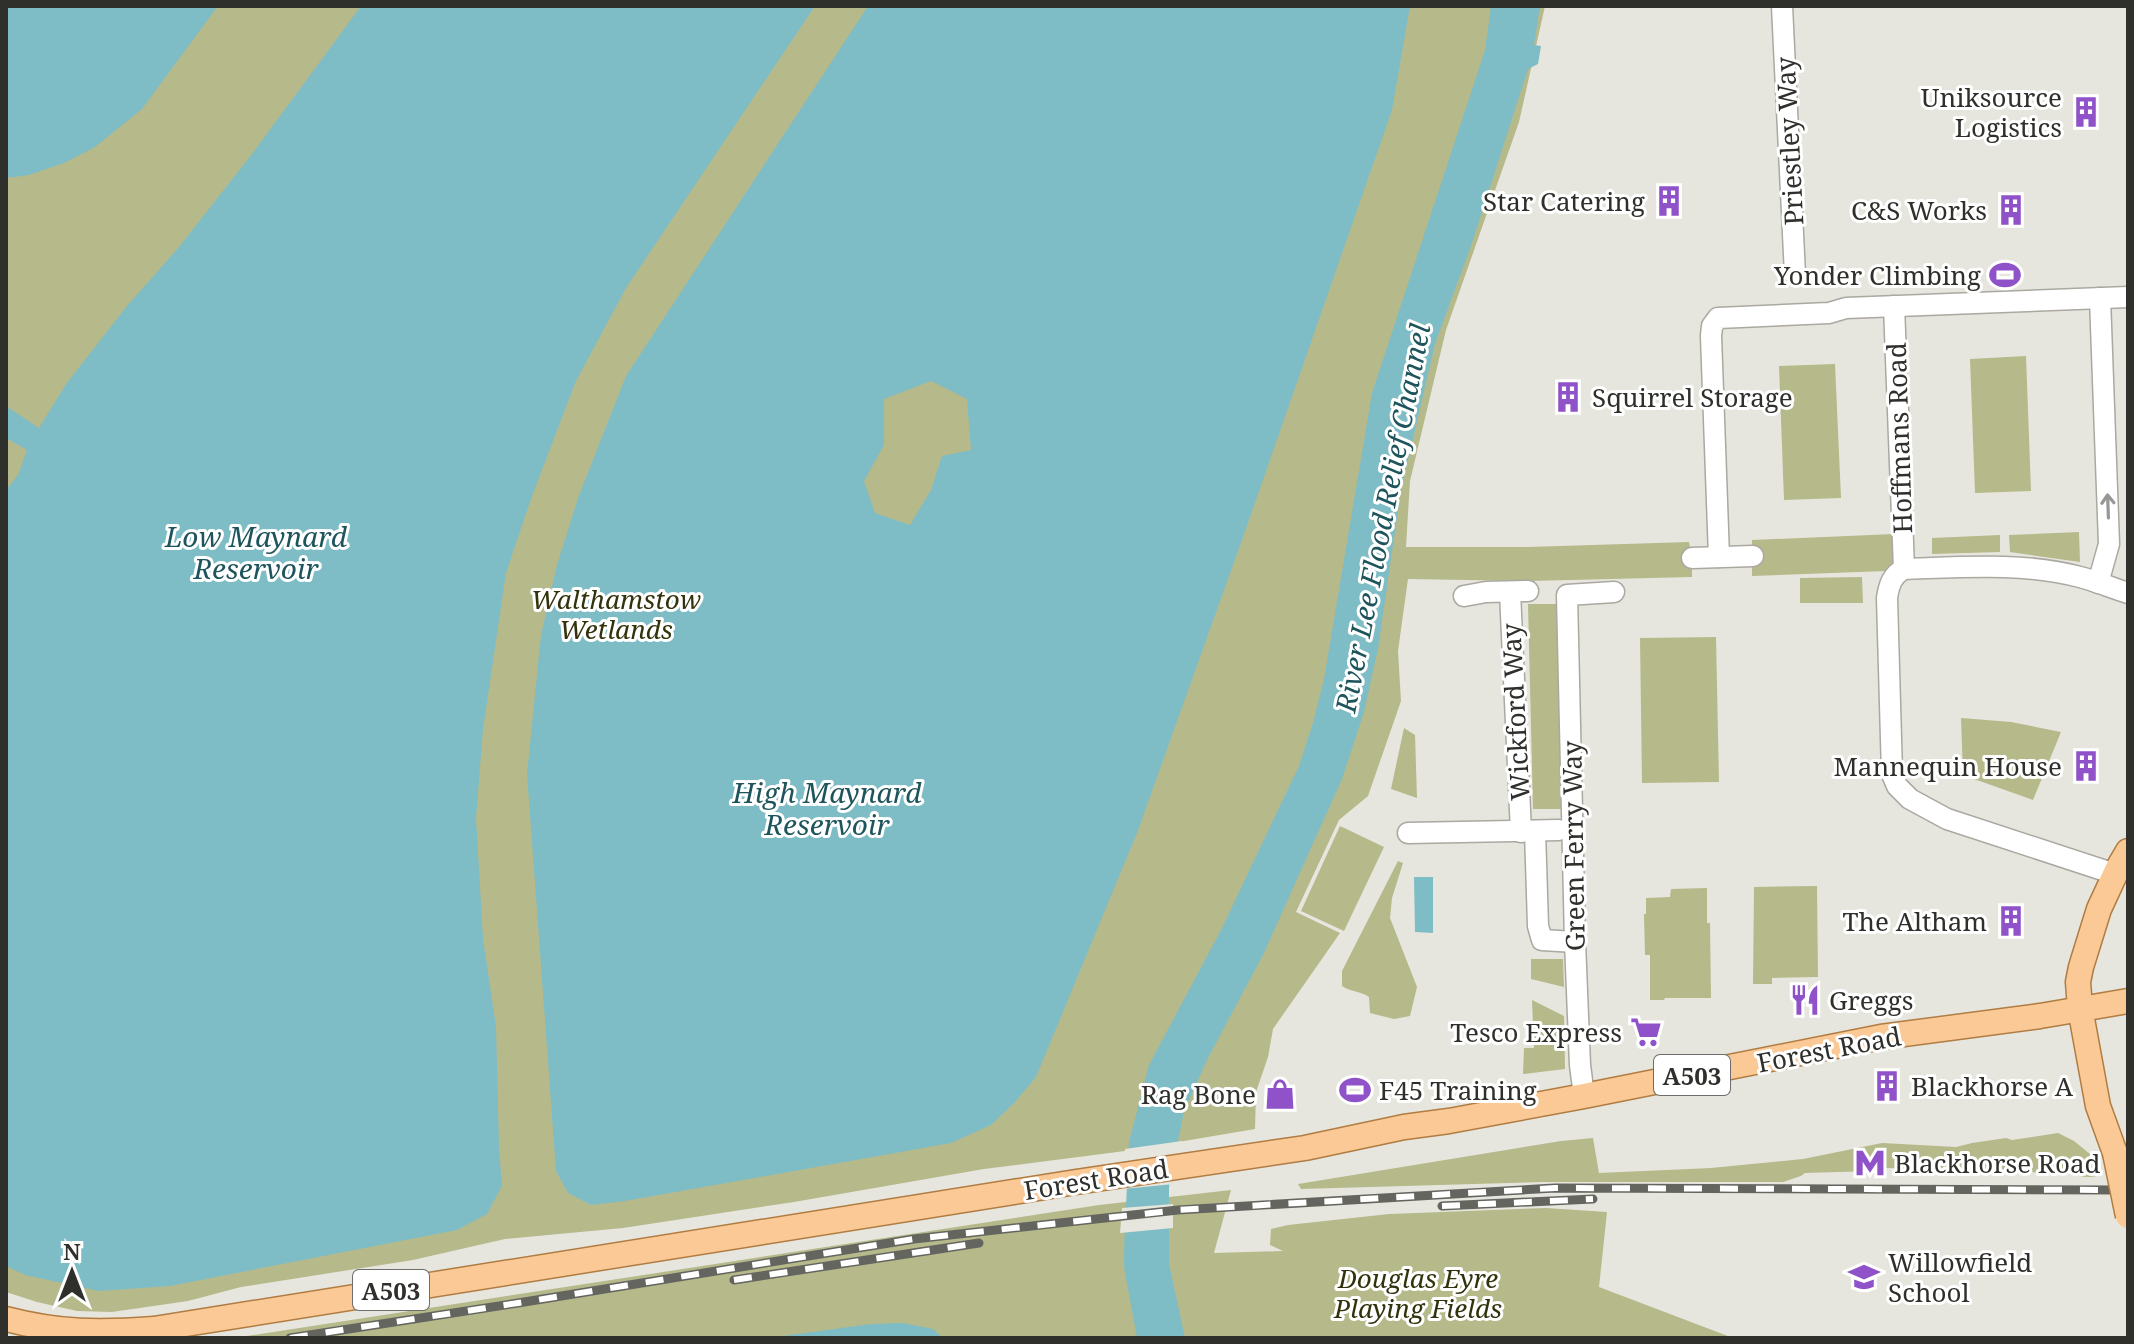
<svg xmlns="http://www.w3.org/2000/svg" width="2134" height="1344" font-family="'Noto Serif',serif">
	<rect width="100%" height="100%" fill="#e7e6de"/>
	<!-- green -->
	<g fill="#b6b98a">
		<polygon points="6,6 1545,6 1519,122 1446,330 1410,481 1406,547 1528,547 1689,542 1692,558 1692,577 1530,581 1408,579 1398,651 1401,701 1368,796 1339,820 1296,912 1340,933 1273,1029 1268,1057 1256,1092 1255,1129 1125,1151 984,1169 794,1202 623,1228 505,1239 413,1260 241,1287 188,1301 112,1312 77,1311 37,1302 6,1292"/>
		<polygon points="2026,356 2031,491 1975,493 1970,359"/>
		<polygon points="1835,364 1841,498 1784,500 1779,366"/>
		<polygon points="2079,532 2080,562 2010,552 2009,535"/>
		<polygon points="1894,534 1893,562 1886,571 1752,576 1752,540"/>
		<polygon points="2000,535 2000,552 1932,554 1932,538"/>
		<polygon points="1862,577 1863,603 1800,603 1800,578"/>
		<polygon points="1528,604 1557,604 1561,809 1533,809"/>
		<polygon points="1716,637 1719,782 1642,783 1640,638"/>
		<polygon points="1961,718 2011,722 2061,732 2033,800 1963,775"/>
		<polygon points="1404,728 1415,735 1417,798 1391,789"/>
		<polygon points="1340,826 1384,847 1344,931 1301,911"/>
		<path d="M1398 861 1403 863 1392 898 1390 918 1417 987 1410 1016 1394 1019 1370 1013 1369 997C1360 991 1351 992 1342 986V971Z"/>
		<polygon points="1817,886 1818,977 1772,978 1772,984 1753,984 1754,887"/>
		<polygon points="1707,888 1707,923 1710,923 1711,998 1665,998 1664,1000 1650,1000 1650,955 1645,955 1644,914 1646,914 1646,898 1670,897 1671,889"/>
		<polygon points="1531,959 1563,959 1564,987 1531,979"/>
		<polygon points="1532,1000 1564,1016 1565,1069 1523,1074 1524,1048 1534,1048"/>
		<path d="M2058 1133 2074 1141 2095 1158 2097 1176C2077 1180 2073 1170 2057 1170 2044 1170 2045 1176 2030 1171L1886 1168 1872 1171 1805 1173 1801 1176 1783 1182H1543L1301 1189 1298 1184 1561 1141 1593 1138 1599 1173 1711 1168 1803 1159 1882 1143 1956 1147 1972 1143 2006 1138 2012 1140Z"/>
		<polygon points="1231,1190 1214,1253 1283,1251 1270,1245 1271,1229 1288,1225 1389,1214 1546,1208 1607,1212 1599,1287 1733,1338 234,1338 1099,1205"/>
	</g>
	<!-- water -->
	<g fill="#7fbdc6" fill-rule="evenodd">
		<polygon points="6,6 218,6 142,109 95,147 64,163 29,175 6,178"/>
		<polygon points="361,6 815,6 626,288 576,381 532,496 506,573 483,729 476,818 483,939 496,1026 499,1149 502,1186 487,1214 457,1230 170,1286 99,1291 25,1275 6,1266 6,490 18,475 27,450 6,438 6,406 39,428 66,384 127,306 179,247 252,154"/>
		<path d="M868 6H1410L1392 110 1242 540 1137 833 1036 1077 1015 1102 991 1125 951 1143 625 1201 591 1205 568 1193 556 1171 527 774 541 635 557 565 578 498 626 376ZM931 381 967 399 971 450 942 456 931 490 910 525 875 513 864 481 884 445V399Z"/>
		<polygon points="1491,6 1540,6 1534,45 1541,46 1538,64 1528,69 1472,243 1435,344 1401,490 1378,649 1364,712 1342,779 1263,955 1208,1058 1184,1111 1169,1187 1169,1264 1185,1338 1137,1338 1124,1267 1124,1249 1129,1142 1149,1065 1221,930 1299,766 1313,723 1324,679 1372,393 1485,50"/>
		<polygon points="1414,877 1433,877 1433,933 1415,932"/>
		<polygon points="903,1323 933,1329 943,1338 768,1338 871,1324"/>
	</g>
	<!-- pier -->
	<g fill="#e7e6de">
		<polygon points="1182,1141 1174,1184 1123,1189 1125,1149"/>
		<polygon points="1173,1204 1173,1228 1120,1233 1122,1208"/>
	</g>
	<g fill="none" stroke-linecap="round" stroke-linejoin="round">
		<defs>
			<g id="minor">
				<polyline points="1782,6 1795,275"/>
				<polyline points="1894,306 1904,569"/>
				<polyline points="1719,557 1711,336 1712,326 1718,318 1829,313 1846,308 2128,297"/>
				<polyline points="1692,558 1753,556"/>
				<polyline points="2098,583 2109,544 2100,298"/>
				<polyline points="1510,592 1521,832"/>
				<polyline points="1464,596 1486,592 1528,591"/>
				<polyline points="1535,831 1538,926 1542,940 1575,942"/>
				<polyline points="1408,833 1559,830"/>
				<path d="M2115 874 1947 819 1910 799 1897 786 1892 774 1887 598C1889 585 1892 575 1904 569 1963 567 2023 562 2080 577 2096 581 2112 588 2128 593"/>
				<polyline points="1584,1096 1580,1065 1575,942 1567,595 1614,592"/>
			</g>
			<g id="major">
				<polyline points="2115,1153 2098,1106 2080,1008 2078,982 2081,967 2099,909 2118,868 2128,851"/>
				<path d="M6 1319C60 1333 99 1333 154 1329L1076 1182 1305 1148 1404 1127 1449 1121 1584 1096 1881 1037 2040 1016 2128 1001"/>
			</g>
		</defs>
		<!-- minor casing -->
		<use href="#minor" stroke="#aaa8a0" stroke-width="23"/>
		<!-- major casing -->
		<use href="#major" stroke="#b07c42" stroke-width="27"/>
		<!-- minor -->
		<use href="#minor" stroke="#fff" stroke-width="20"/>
		<!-- major -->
		<use href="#major" stroke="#fac995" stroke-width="24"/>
		<defs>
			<g id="rail">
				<polyline points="1442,1206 1593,1199"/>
				<polyline points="734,1280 979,1243"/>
				<polyline points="290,1338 518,1303 914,1239 1178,1210 1555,1188 2128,1190"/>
			</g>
		</defs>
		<!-- rail casing -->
		<use href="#rail" stroke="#656560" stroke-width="9"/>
		<!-- rail -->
		<use href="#rail" stroke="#fff" stroke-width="6" stroke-dasharray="18" stroke-linecap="butt"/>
		<defs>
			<polyline id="major-bridge" points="2115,1153 2128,1216"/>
		</defs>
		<!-- major-bridge casing -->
		<use href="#major-bridge" stroke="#b07c42" stroke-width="27" stroke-linecap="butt"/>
		<!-- major-bridge -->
		<use href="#major-bridge" stroke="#fac995" stroke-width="24"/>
	</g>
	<!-- one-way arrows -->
	<defs><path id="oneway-shaft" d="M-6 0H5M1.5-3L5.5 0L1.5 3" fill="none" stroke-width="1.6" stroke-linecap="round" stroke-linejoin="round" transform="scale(2)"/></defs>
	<use stroke="#979796" href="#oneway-shaft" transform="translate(2108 506) rotate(-92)"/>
	<!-- icons -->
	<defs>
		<symbol id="building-bare" viewBox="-9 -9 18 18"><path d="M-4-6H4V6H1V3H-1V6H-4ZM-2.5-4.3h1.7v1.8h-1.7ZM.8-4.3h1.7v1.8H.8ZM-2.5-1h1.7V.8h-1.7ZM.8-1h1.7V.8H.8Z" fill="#8f52c9" stroke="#fff" stroke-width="2.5" paint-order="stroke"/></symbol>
		<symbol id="stadium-bare" viewBox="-9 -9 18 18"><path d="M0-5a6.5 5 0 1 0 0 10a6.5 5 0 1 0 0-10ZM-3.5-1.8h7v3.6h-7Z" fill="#8f52c9" stroke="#fff" stroke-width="2.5" paint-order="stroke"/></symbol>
		<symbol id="restaurant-bare" viewBox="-9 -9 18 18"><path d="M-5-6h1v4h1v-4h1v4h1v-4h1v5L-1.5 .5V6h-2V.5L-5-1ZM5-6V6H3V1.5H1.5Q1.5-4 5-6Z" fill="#8f52c9" stroke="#fff" stroke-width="2.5" paint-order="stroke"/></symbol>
		<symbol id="supermarket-bare" viewBox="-9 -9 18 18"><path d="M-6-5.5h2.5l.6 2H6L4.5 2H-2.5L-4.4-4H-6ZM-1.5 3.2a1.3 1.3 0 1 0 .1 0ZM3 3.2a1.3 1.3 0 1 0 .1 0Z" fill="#8f52c9" stroke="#fff" stroke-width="2.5" paint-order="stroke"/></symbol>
		<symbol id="shop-bare" viewBox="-9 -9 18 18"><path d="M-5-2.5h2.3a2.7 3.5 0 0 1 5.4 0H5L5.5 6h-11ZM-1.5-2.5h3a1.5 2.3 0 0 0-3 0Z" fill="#8f52c9" stroke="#fff" stroke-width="2.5" paint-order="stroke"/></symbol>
		<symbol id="metro-bare" viewBox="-9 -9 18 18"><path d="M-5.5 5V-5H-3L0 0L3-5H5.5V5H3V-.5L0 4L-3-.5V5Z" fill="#8f52c9" stroke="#fff" stroke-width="2.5" paint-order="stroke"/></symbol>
		<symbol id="school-bare" viewBox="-9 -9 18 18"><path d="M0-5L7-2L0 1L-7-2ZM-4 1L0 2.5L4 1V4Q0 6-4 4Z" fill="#8f52c9" stroke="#fff" stroke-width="2.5" paint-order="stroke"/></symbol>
	</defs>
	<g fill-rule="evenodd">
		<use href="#building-bare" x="2064" y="90" width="44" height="44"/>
		<use href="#building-bare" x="1647" y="179" width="44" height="44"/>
		<use href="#building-bare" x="1989" y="188" width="44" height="44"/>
		<use href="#stadium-bare" x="1983" y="253" width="44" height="44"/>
		<use href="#building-bare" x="1546" y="375" width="44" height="44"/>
		<use href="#building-bare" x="2064" y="744" width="44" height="44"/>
		<use href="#building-bare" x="1989" y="899" width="44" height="44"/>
		<use href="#restaurant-bare" x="1783" y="978" width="44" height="44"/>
		<use href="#supermarket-bare" x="1624" y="1010" width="44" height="44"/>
		<use href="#building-bare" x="1865" y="1064" width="44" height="44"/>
		<use href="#stadium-bare" x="1333" y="1068" width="44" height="44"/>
		<use href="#shop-bare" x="1258" y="1072" width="44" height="44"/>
		<use href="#metro-bare" x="1848" y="1141" width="44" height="44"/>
		<use href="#school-bare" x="1842" y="1255" width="44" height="44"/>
	</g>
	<g text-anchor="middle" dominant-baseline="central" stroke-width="6" stroke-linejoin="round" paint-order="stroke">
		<!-- shield labels -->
		<g fill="#fff" stroke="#6d6d6b" stroke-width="2">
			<rect x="1654" y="1055" width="76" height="40" rx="6"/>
			<rect x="353" y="1270" width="76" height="40" rx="6"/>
		</g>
		<g font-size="24" font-weight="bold" fill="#2f2f2c">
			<text x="1692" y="1075">A503</text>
			<text x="391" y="1290">A503</text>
		</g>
		<!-- poi labels -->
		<g font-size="26" fill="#2f2f2c" stroke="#fff" text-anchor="end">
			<text x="2062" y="97">Uniksource<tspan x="2062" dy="30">Logistics</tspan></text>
			<text x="1645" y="201">Star Catering</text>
			<text x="1987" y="210">C&amp;S Works</text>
			<text x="1981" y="275">Yonder Climbing</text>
			<text x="1592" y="397" text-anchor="start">Squirrel Storage</text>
			<text x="2062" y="766">Mannequin House</text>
			<text x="1987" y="921">The Altham</text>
			<text x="1829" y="1000" text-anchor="start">Greggs</text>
			<text x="1622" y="1032">Tesco Express</text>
			<text x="1911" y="1086" text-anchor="start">Blackhorse A</text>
			<text x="1379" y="1090" text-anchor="start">F45 Training</text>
			<text x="1256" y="1094">Rag Bone</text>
			<text x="1894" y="1163" text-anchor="start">Blackhorse Road</text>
			<text x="1888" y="1262" text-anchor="start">Willowfield<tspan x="1888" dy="30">School</tspan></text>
		</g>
		<!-- street labels -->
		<g font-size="26" fill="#2f2f2c" stroke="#fff">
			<text transform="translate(1789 141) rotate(-93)">Priestley Way</text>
			<text transform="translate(1899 438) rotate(-92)">Hoffmans Road</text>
			<text transform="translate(1515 712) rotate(-93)">Wickford Way</text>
			<text transform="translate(1573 846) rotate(-91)">Green Ferry Way</text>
			<text transform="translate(1829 1049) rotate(-11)">Forest Road</text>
			<text transform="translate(1096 1179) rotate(-9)">Forest Road</text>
		</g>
		<!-- park labels -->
		<g font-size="26" font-style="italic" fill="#32330c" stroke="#fff">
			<text x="616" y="599">Walthamstow<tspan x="616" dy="30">Wetlands</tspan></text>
			<text x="1418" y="1278">Douglas Eyre<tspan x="1418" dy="30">Playing Fields</tspan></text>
		</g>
		<!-- water labels -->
		<g font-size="28" font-style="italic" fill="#1e545b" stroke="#fff">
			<text transform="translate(1382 518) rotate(-79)">River Lee Flood Relief Channel</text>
			<text x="256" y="536">Low Maynard<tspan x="256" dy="32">Reservoir</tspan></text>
			<text x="827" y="792">High Maynard<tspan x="827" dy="32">Reservoir</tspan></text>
		</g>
	</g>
	<!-- border -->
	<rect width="2134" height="1344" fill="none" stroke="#2f2f2c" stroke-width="16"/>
	<!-- north arrow -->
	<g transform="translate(72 1272)" stroke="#ffffff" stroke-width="6" paint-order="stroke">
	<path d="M0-6L14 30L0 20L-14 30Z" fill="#2f2f2c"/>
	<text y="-12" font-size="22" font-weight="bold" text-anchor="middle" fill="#2f2f2c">N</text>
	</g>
</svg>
